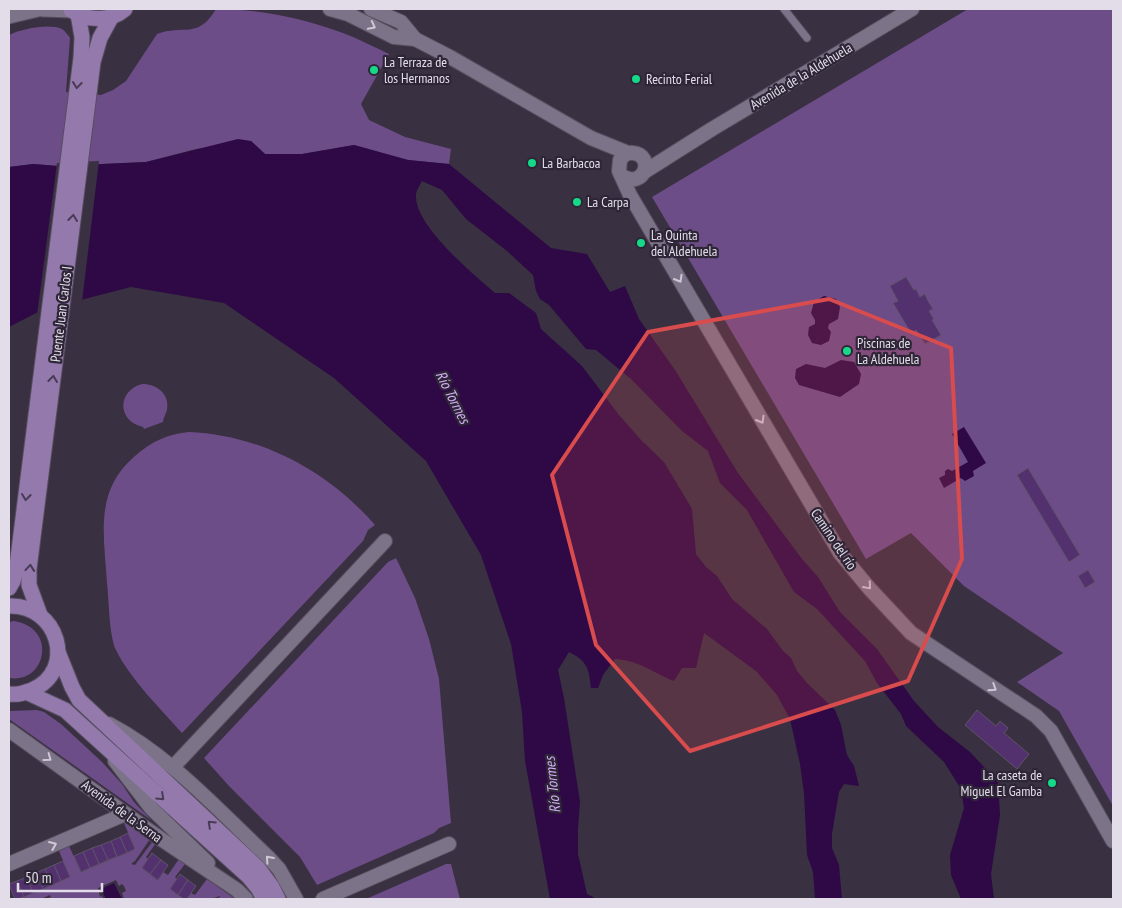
<svg xmlns="http://www.w3.org/2000/svg" width="1122" height="908" font-family="'PT Sans Narrow',sans-serif">
	<rect width="100%" height="100%" fill="#393041"/>
	<!-- green -->
	<g fill="#6d4d88">
		<path d="M216 9C259 9 303 18 343 33 359 39 374 47 389 54L361 104 369 120 405 137 451 149 449 164 408 160 354 145 302 154H265L251 141 196 149 146 162 58 166 33 164 9 167V35C21 29 49 23 62 29 65 31 68 35 70 38L66 92 101 95 113 90 126 81 157 34C183 24 198 40 216 9Z"/>
		<polygon points="968,9 1113,9 1113,806 1059,711 1017,682 1063,653 964,586 911,533 866,559 652,197"/>
		<path d="M142 384C157 384 170 394 167 410 166 414 163 418 163 422L144 429 143 427C117 421 117 391 142 384Z"/>
		<path d="M189 432C261 435 328 471 375 525L368 530 363 541 182 733C161 709 130 679 116 650 109 636 109 600 107 583 104 534 94 491 135 456 152 441 168 434 189 432Z"/>
		<polygon points="396,558 415,598 429,639 439,679 451,823 439,828 434,833 317,885 300,857 229,786 204,758 388,562"/>
		<path d="M14 621C58 628 46 684 9 678V622Z"/>
		<polygon points="37,710 44,712 61,724 102,762 122,784 134,802 151,820 9,719 9,711"/>
		<polygon points="126,822 150,839 135,861 131,864 135,865 153,841 156,843 146,857 148,859 142,868 157,880 163,872 168,875 179,859 185,864 175,877 177,879 170,889 184,899 124,899 122,893 126,891 124,886 122,884 119,886 116,880 98,888 100,897 102,896 103,899 46,899 51,897 50,895 41,899 18,899 70,877 59,851 69,846 81,872 135,849 124,823"/>
		<polygon points="446,864 451,864 460,899 366,899"/>
		<polygon points="207,879 235,899 216,899 220,897 220,896 211,899 187,899 191,893 195,895"/>
	</g>
	<!-- water -->
	<g fill="#2e0946">
		<path d="M238 139 251 141 265 154H302L354 145 408 160 449 164 551 248 587 254 610 292 625 286 639 319 675 370 738 473 802 559 818 577 840 612 877 649 914 701 938 727 970 752 998 782 1000 815 991 874 994 899H961L951 875 950 855 964 808 961 789 944 762 906 726 901 714 877 683 865 661 817 609 794 592 747 510 720 483 708 451 682 431 631 379 596 350 586 349 549 305 540 299 536 291 533 275 507 251 466 219 442 190 422 181C420 185 416 191 416 195 414 225 473 274 495 293H509L536 313 541 329 582 366 619 415 641 440 664 462 692 509 696 554 706 567 717 576 732 599 767 629 783 651 791 658 797 671 807 683 835 710 841 725 847 755 854 766 859 786 844 784 839 792 832 834V848L839 865 842 899H815L813 872 807 855 804 793 800 764 790 719 777 695 756 671 704 633 696 668H682L674 681C653 673 639 660 615 659L603 675 598 688H591C589 668 587 661 569 652L558 670 564 698 580 802 578 829V854L587 894 597 899H550L525 761 522 712 511 644 481 555 426 461 334 378 224 303 131 287 42 310 9 327V167L33 164 58 166 146 162Z"/>
		<polygon points="824,296 836,299 840,307 838,319 829,324 828,328 831,332 829,341 821,345 812,343 808,335 809,327 815,324 815,320 811,313 814,302"/>
		<polygon points="841,360 854,362 861,374 859,384 840,397 799,385 795,378 796,369 806,364 825,368"/>
		<polygon points="964,427 986,463 973,471 974,476 965,481 961,478 944,488 939,478 945,475 945,471 948,469 952,471 968,462 952,434"/>
		<polygon points="114,883 122,899 106,899 101,889"/>
	</g>
	<!-- pier -->
	<polygon fill="#393041" points="99,161 82,302 43,312 37,315 57,163"/>
	<!-- building -->
	<g fill="#53316f" stroke="#5d5366">
		<polygon points="906,277 914,290 916,289 920,297 925,294 928,301 933,309 929,311 934,319 932,320 941,335 925,344 916,330 911,333 893,303 898,301 890,286"/>
		<polygon points="1028,468 1080,555 1069,562 1017,475"/>
		<polygon points="1088,570 1095,582 1085,588 1078,576"/>
		<polygon points="977,710 996,726 1000,721 1008,728 1004,733 1029,754 1017,769 965,725"/>
		<polygon points="128,833 135,849 127,853 120,837"/>
		<polygon points="120,837 127,853 117,857 111,841"/>
		<polygon points="111,841 117,857 108,860 101,845"/>
		<polygon points="101,845 108,860 99,864 92,848"/>
		<polygon points="92,848 99,864 90,868 83,852"/>
		<polygon points="83,852 90,868 81,872 74,856"/>
		<polygon points="152,853 161,860 150,874 142,868"/>
		<polygon points="161,860 168,865 158,880 150,874"/>
		<polygon points="63,861 70,877 61,881 54,865"/>
		<polygon points="54,865 61,881 52,885 45,869"/>
		<polygon points="45,869 52,885 43,889 36,873"/>
		<polygon points="36,873 43,889 33,893 27,877"/>
		<polygon points="180,874 188,880 178,895 170,889"/>
		<polygon points="27,877 33,893 24,897 17,881"/>
		<polygon points="188,880 196,886 187,899 184,899 178,895"/>
		<polygon points="17,881 24,897 15,899 9,884"/>
	</g>
	<g fill="none" stroke-linecap="round" stroke-linejoin="round">
		<defs>
			<polyline id="lane" points="784,9 807,38"/>
			<g id="street">
				<polyline points="330,9 348,14 394,37 415,39 450,57 591,138 628,153"/>
				<polyline points="371,9 401,22 415,39"/>
				<polyline points="644,172 712,129 912,9"/>
				<path d="M622 176C645 190 655 155 633 153 627 152 623 156 620 160L619 171 630 195 840 553 869 588 911 633 1036 716 1051 731 1113 841"/>
				<path d="M109 724C170 756 218 810 268 857L279 869 296 899"/>
				<polyline points="9,730 158,837 237,890 246,899"/>
				<polyline points="115,761 151,808 208,863"/>
				<polyline points="173,767 385,541"/>
				<polyline points="9,864 125,814"/>
				<polyline points="323,899 449,844"/>
			</g>
			<g id="secondary">
				<polyline points="42,9 72,10"/>
				<polyline points="9,16 38,9"/>
			</g>
			<g id="primary">
				<path d="M71 10C87 21 110 22 125 9"/>
				<polyline points="9,588 13,581 17,566 81,58 82,37 78,14"/>
				<path d="M9 606C58 604 78 670 32 690 25 693 16 695 9 694"/>
				<polyline points="40,615 29,585 29,569 93,62 100,38 112,16"/>
				<polyline points="58,652 72,687 79,700 258,868 272,887 278,899"/>
				<polyline points="26,692 65,710 249,877 258,888 264,899"/>
			</g>
		</defs>
		<!-- lane casing -->
		<use href="#lane" stroke="#564e5e" stroke-width="9"/>
		<!-- street casing -->
		<use href="#street" stroke="#564e5e" stroke-width="16"/>
		<!-- secondary casing -->
		<use href="#secondary" stroke="#564e5e" stroke-width="17"/>
		<!-- primary casing -->
		<use href="#primary" stroke="#564e5e" stroke-width="17"/>
		<!-- lane -->
		<use href="#lane" stroke="#7d7388" stroke-width="7"/>
		<!-- street -->
		<use href="#street" stroke="#7d7388" stroke-width="14"/>
		<!-- secondary -->
		<use href="#secondary" stroke="#7d7388" stroke-width="15"/>
		<!-- primary -->
		<use href="#primary" stroke="#9479ad" stroke-width="15"/>
	</g>
	<!-- one-way arrows -->
	<defs><path id="oneway-chevron" d="M-2-3.5L2.5 0L-2 3.5" fill="none" stroke-width="1.6" stroke-linecap="round" stroke-linejoin="round" transform="scale(1.25)"/></defs>
	<g stroke="#cec8d5">
		<use href="#oneway-chevron" transform="translate(372 26) rotate(27)"/>
		<use href="#oneway-chevron" transform="translate(679 279) rotate(60)"/>
		<use href="#oneway-chevron" transform="translate(761 420) rotate(60)"/>
		<use href="#oneway-chevron" transform="translate(868 586) rotate(49)"/>
		<use href="#oneway-chevron" transform="translate(993 688) rotate(33)"/>
		<use href="#oneway-chevron" transform="translate(48 758) rotate(36)"/>
		<use href="#oneway-chevron" transform="translate(53 845) rotate(-23)"/>
		<use href="#oneway-chevron" transform="translate(269 859) rotate(-132)"/>
	</g>
	<g stroke="#483b54">
		<use href="#oneway-chevron" transform="translate(77 85) rotate(97)"/>
		<use href="#oneway-chevron" transform="translate(73 218) rotate(-83)"/>
		<use href="#oneway-chevron" transform="translate(53 379) rotate(-83)"/>
		<use href="#oneway-chevron" transform="translate(26 497) rotate(97)"/>
		<use href="#oneway-chevron" transform="translate(30 568) rotate(-85)"/>
		<use href="#oneway-chevron" transform="translate(161 797) rotate(43)"/>
		<use href="#oneway-chevron" transform="translate(211 824) rotate(-137)"/>
	</g>
	<!-- marked area -->
	<path fill="#d84c4e" fill-opacity="0.2" stroke="#d84c4e" stroke-width="4" stroke-linejoin="round" d="M829 299 951 348 962 559 908 681 690 751 596 645 552 475 648 332Z"/>
	<!-- markers -->
	<g fill="#15d989" stroke="#2e2637" stroke-width="2">
		<circle cx="374" cy="70" r="5"/>
		<circle cx="636" cy="79" r="5"/>
		<circle cx="532" cy="163" r="5"/>
		<circle cx="577" cy="202" r="5"/>
		<circle cx="641" cy="243" r="5"/>
		<circle cx="847" cy="351" r="5"/>
		<circle cx="1052" cy="783" r="5"/>
	</g>
	<g text-anchor="middle" dominant-baseline="central" stroke-width="4.5" stroke-linejoin="round" paint-order="stroke">
		<!-- poi labels -->
		<g font-size="14" fill="#e2dde8" stroke="#2e2637" text-anchor="start">
			<text x="384" y="62">La Terraza de<tspan x="384" dy="16">los Hermanos</tspan></text>
			<text x="646" y="79">Recinto Ferial</text>
			<text x="542" y="163">La Barbacoa</text>
			<text x="587" y="202">La Carpa</text>
			<text x="651" y="235">La Quinta<tspan x="651" dy="16">del Aldehuela</tspan></text>
			<text x="857" y="343">Piscinas de<tspan x="857" dy="16">La Aldehuela</tspan></text>
			<text x="1042" y="775" text-anchor="end">La caseta de<tspan x="1042" dy="16">Miguel El Gamba</tspan></text>
		</g>
		<!-- street labels -->
		<g font-size="14" fill="#e2dde8" stroke="#2e2637">
			<text transform="translate(801 76) rotate(-31)">Avenida de la Aldehuela</text>
			<text transform="translate(61 314) rotate(-83)">Puente Juan Carlos I</text>
			<text transform="translate(834 539) rotate(56)">Camino del río</text>
			<text transform="translate(122 811) rotate(36)">Avenida de la Serna</text>
		</g>
		<!-- water labels -->
		<g font-size="15" font-style="italic" fill="#d3adf6" stroke="#2e2637">
			<text transform="translate(453 397) rotate(63)">Río Tormes</text>
			<text transform="translate(552 785) rotate(-96)">Río Tormes</text>
		</g>
	</g>
	<!-- border -->
	<rect width="1122" height="908" fill="none" stroke="#e2dde8" stroke-width="20"/>
	<!-- scale -->
	<path d="M18 883v8h84v-8" fill="none" stroke="#e2dde8" stroke-width="2.5"/>
	<text x="25" y="883" font-size="15" fill="#e2dde8" stroke="#2e2637" stroke-width="4" paint-order="stroke">50 m</text>
</svg>
